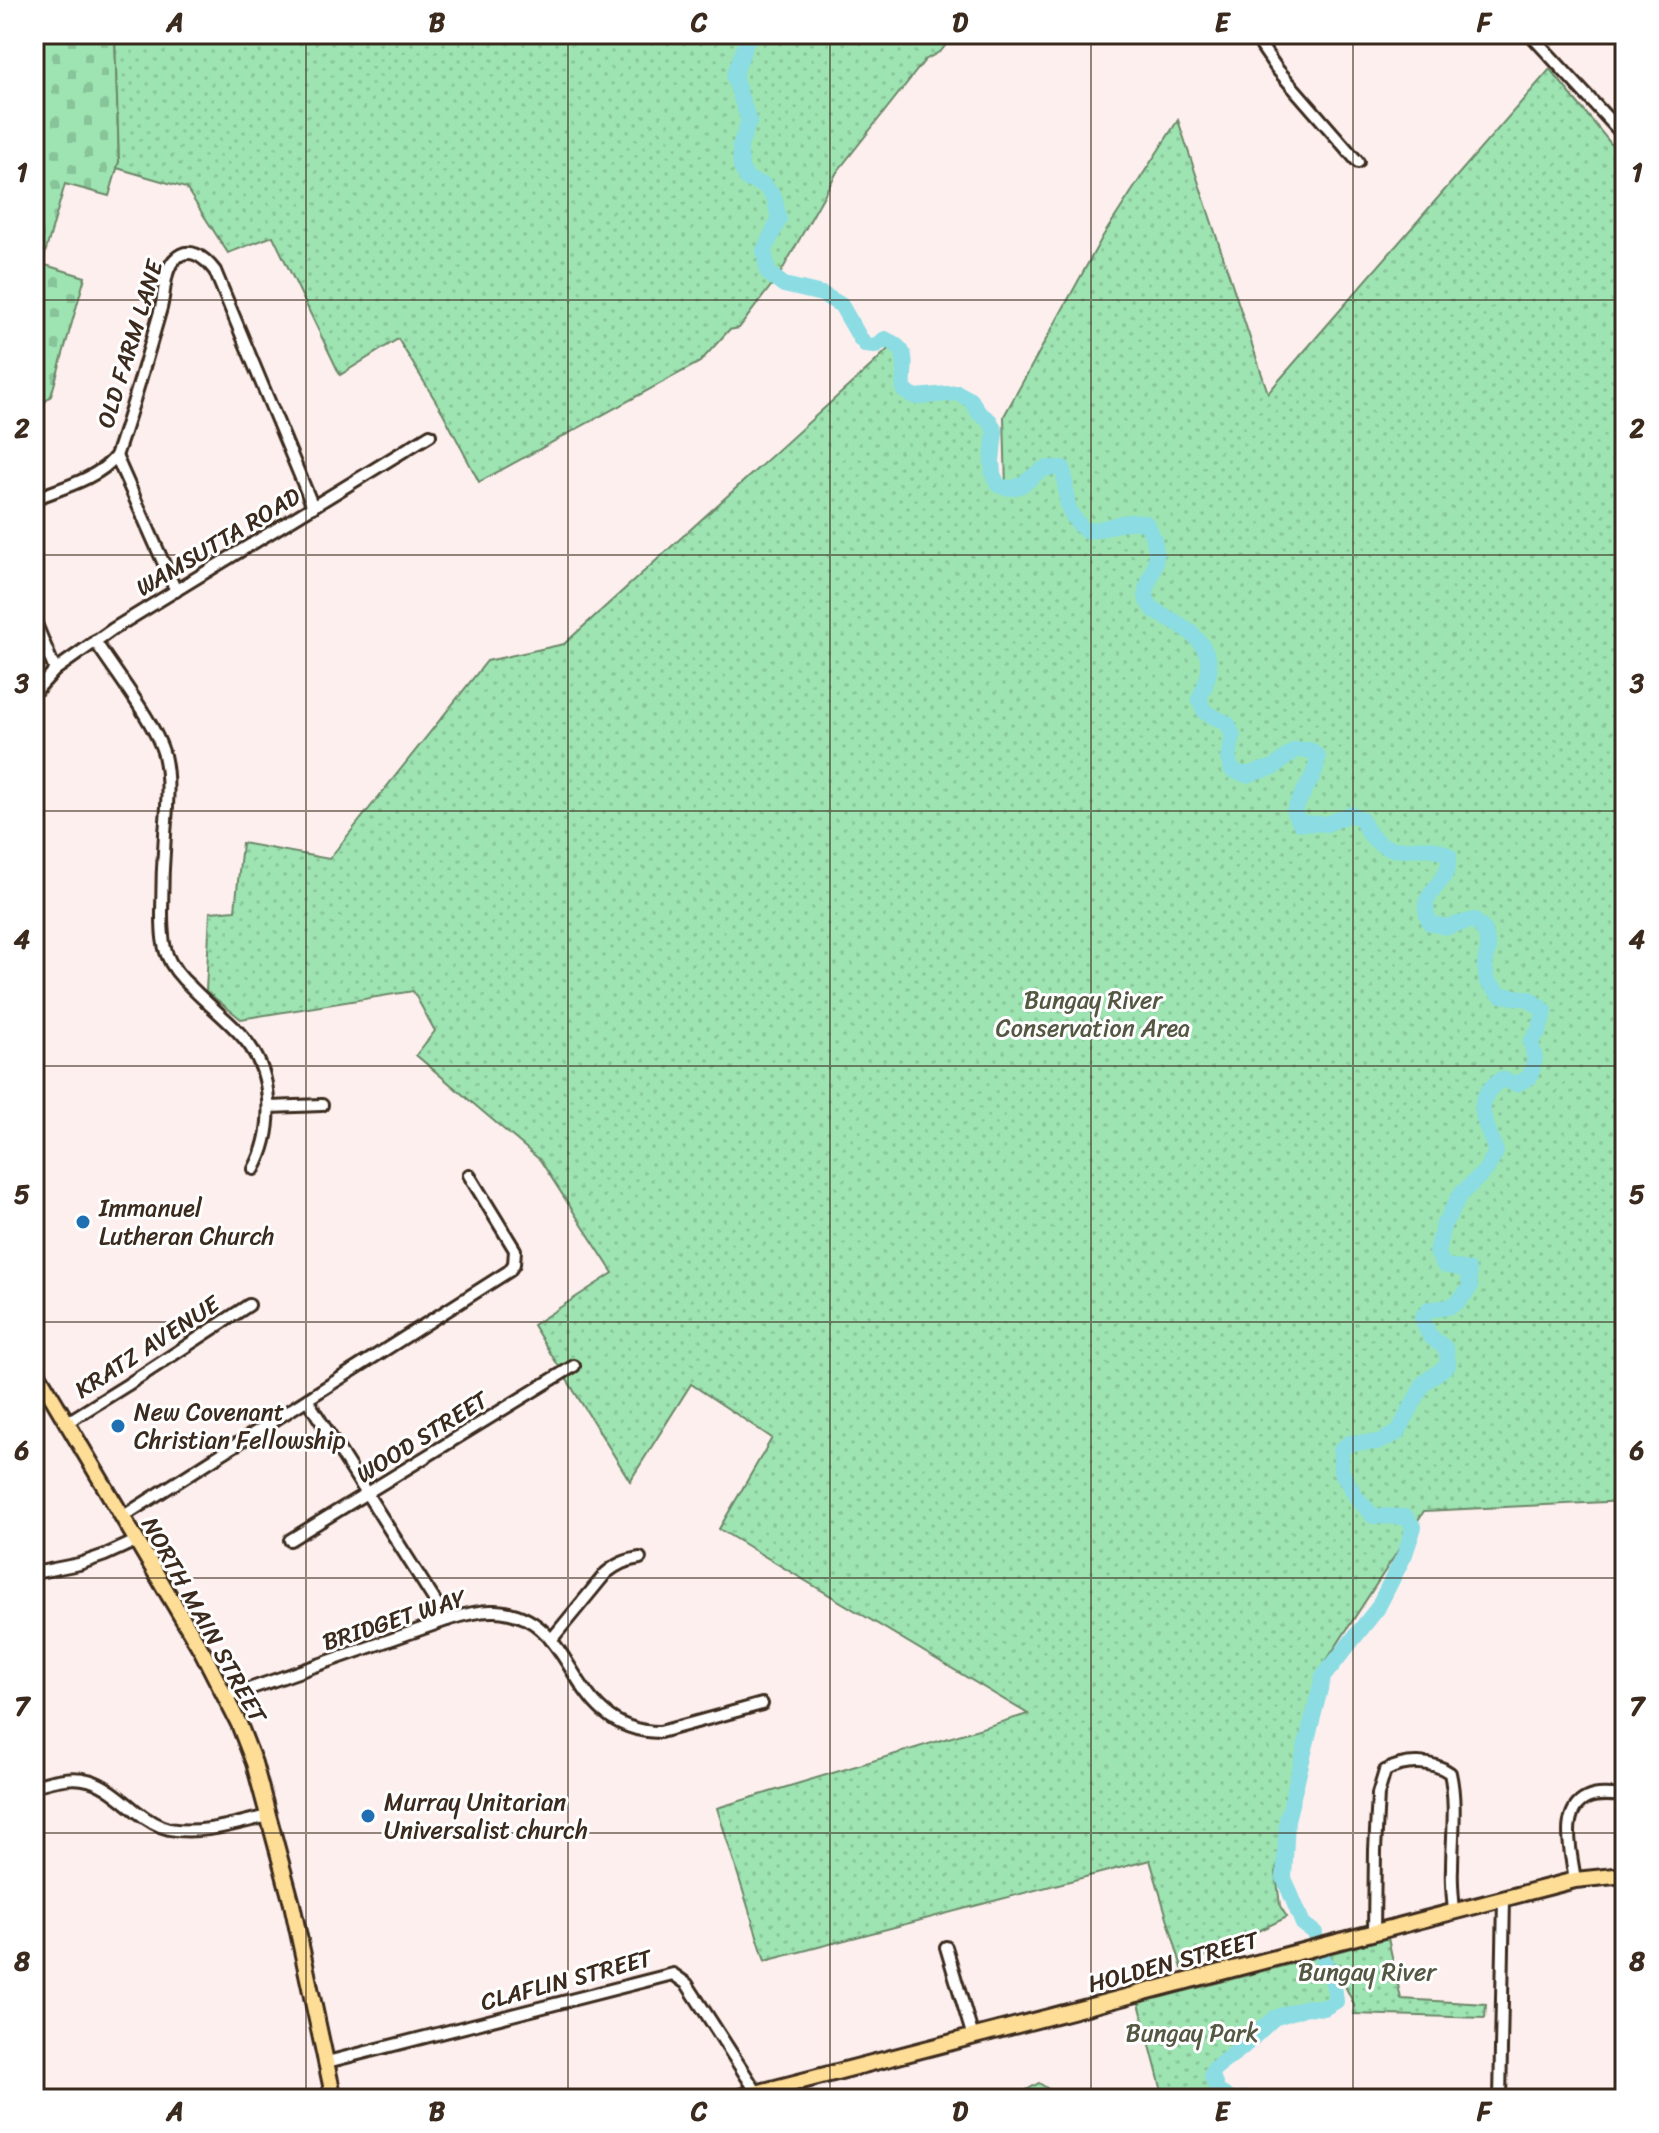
<svg xmlns="http://www.w3.org/2000/svg" width="1659" height="2133" font-family="Sriracha,sans-serif">
	<defs>
		<pattern id="cemetery-stones" width="16" height="16" patternUnits="userSpaceOnUse" patternTransform="scale(2)"><rect width="16" height="16" fill="#9de4b2"/><path d="M2 7V4a2 2 0 0 1 4 0v3zM10 15v-3a2 2 0 0 1 4 0v3z" fill="#88c499"/></pattern>
		<pattern id="park-dots" width="8" height="8" patternUnits="userSpaceOnUse" patternTransform="scale(2)"><rect width="8" height="8" fill="#9de4b2"/><path d="M2 2h.1M6 6h.1" fill="none" stroke="#88c499" stroke-width="1.8" stroke-linecap="round"/></pattern>
	</defs>
	<rect width="100%" height="100%" fill="#fdefee"/>
	<filter id="ink" filterUnits="userSpaceOnUse"><feTurbulence type="fractalNoise" baseFrequency=".0125" numOctaves="2"/><feDisplacementMap in="SourceGraphic" scale="16" xChannelSelector="R" yChannelSelector="G"/><feConvolveMatrix kernelMatrix="1 2 1 2 8 2 1 2 1" color-interpolation-filters="sRGB"/></filter>
	<g filter="url(#ink)">
		<!-- cemetery -->
		<polygon fill="url(#cemetery-stones)" stroke="#6c8768" stroke-width="2" points="34,34 115,34 119,162 109,196 65,184 42,264 85,277 51,396 40,407 34,410"/>
		<!-- park -->
		<g fill="url(#park-dots)" stroke="#6c8768" stroke-width="2">
			<polygon points="115,34 944,34 949,41 941,51 925,60 837,172 780,274 739,328 729,330 700,362 479,482 443,413 398,339 340,375 273,236 228,253 186,188 117,168 119,162"/>
			<path d="M1550 69 1625 161V1501L1424 1511 1327 1660 1287 1820 1276 1872 1280 1906 1287 1917 1182 1968 1150 1860 765 1961 717 1808 1028 1714 719 1529 772 1438 691 1384 630 1481 533 1325 613 1273 540 1160 416 1055 435 1031 413 991 241 1019 206 991 210 912 235 910 242 843 329 859 487 661 564 644 873 364 894 343C910 356 901 372 904 391L916 397 958 393 971 400 979 413 990 421 995 431 992 461 993 474 998 485 1006 489 1004 416 1103 236 1178 120 1268 393Z"/>
			<polygon points="1388,1938 1401,1999 1486,2004 1485,2018 1354,2014 1354,2004 1329,1954"/>
			<path d="M1322 1956C1330 1971 1335 1985 1336 2001L1324 2008 1307 2007 1274 2018 1243 2047 1215 2068 1212 2075 1217 2091 1230 2099H1164L1139 2003Z"/>
			<polygon points="1039,2083 1064,2099 1011,2099"/>
		</g>
		<g fill="none" stroke-linecap="round" stroke-linejoin="round">
			<!-- river -->
			<g stroke="#8bdce3" stroke-width="16">
				<path d="M749 34 734 77 749 121 740 146 741 167 747 179 764 185 774 197 779 219 764 251 768 273 784 285 822 294 841 305 860 338 866 345 875 346 885 339C915 352 901 365 904 391L916 397 958 393 971 400 979 413 990 421 995 431 992 461 993 474 998 485C1021 495 1027 477 1044 469 1049 467 1058 468 1063 468 1069 498 1061 509 1086 531 1110 530 1120 518 1146 523 1154 536 1158 550 1155 564 1153 576 1143 587 1147 600 1151 611 1161 614 1170 619 1191 629 1215 651 1208 676 1206 684 1202 692 1199 700L1205 712 1228 724 1233 737 1228 758 1232 770 1246 775 1274 767 1295 750H1310L1318 757C1316 777 1301 793 1294 812L1300 823 1327 824 1350 814 1361 819C1387 874 1418 833 1449 856 1448 861 1449 865 1447 870 1438 891 1417 896 1430 923L1446 927 1474 920 1485 931 1488 948 1485 965 1487 981 1501 995 1529 999 1545 1011 1539 1030 1531 1042 1535 1059 1530 1077 1516 1084 1502 1079C1468 1101 1487 1122 1496 1152L1486 1170 1460 1195 1443 1226 1437 1252 1444 1265 1468 1270 1470 1287C1458 1305 1451 1309 1429 1309L1422 1318 1429 1335 1446 1349 1448 1365 1424 1383 1398 1432 1380 1442 1349 1443 1341 1450V1471L1357 1498 1373 1516 1406 1517 1414 1527 1405 1554 1377 1609 1323 1677 1287 1820 1284 1878 1303 1924 1315 1933"/>
				<path d="M1230 2099 1217 2091 1212 2075 1215 2068 1243 2047 1274 2018 1307 2007 1324 2008 1336 2001C1335 1985 1330 1971 1322 1956"/>
				<polyline points="1242,2099 1266,2099"/>
			</g>
			<defs>
				<g id="minor">
					<polyline points="1257,34 1262,47 1277,69 1358,162"/>
					<polyline points="1530,34 1625,137"/>
					<polyline points="116,456 176,591"/>
					<path d="M34 499C61 488 98 479 116 456 133 407 147 357 161 308 165 293 164 271 174 260 189 244 205 258 215 271L313 507"/>
					<polyline points="34,619 55,670"/>
					<path d="M95 641C115 672 155 722 164 755 170 781 167 808 165 834 163 860 162 886 162 913 162 926 162 942 167 955 172 968 182 979 192 988 228 1025 264 1042 268 1099 270 1124 266 1147 254 1169"/>
					<polyline points="34,693 55,670 113,629 430,435"/>
					<polyline points="269,1107 322,1105"/>
					<polyline points="308,1401 447,1620"/>
					<polyline points="66,1423 127,1385 249,1305"/>
					<polyline points="122,1517 509,1271 514,1264 515,1250 469,1175"/>
					<polyline points="290,1540 574,1366"/>
					<polyline points="34,1573 79,1564 105,1555 136,1541"/>
					<path d="M551 1640 606 1573C617 1564 626 1560 640 1558"/>
					<path d="M226 1697 447 1620C462 1615 479 1610 495 1611 581 1615 563 1731 660 1732L762 1704"/>
					<polyline points="34,1785 34,1798"/>
					<path d="M34 1786C85 1770 98 1779 136 1811 146 1819 156 1826 169 1829 202 1835 237 1823 268 1816"/>
					<path d="M1575 1880C1572 1856 1558 1811 1587 1798 1598 1793 1613 1795 1625 1796"/>
					<path d="M1374 1933 1375 1850 1378 1794 1385 1771C1405 1760 1432 1760 1450 1773 1457 1804 1452 1837 1452 1868 1451 1883 1453 1897 1454 1912"/>
					<polyline points="946,1947 973,2037"/>
					<polyline points="327,2062 673,1974 687,1984 761,2099"/>
					<polyline points="1500,2099 1504,1899"/>
				</g>
				<g id="major">
					<polyline points="34,1367 203,1653 239,1724 254,1763 292,1904 334,2099"/>
					<polyline points="733,2099 1575,1880 1625,1875"/>
				</g>
			</defs>
			<!-- minor casing -->
			<use href="#minor" stroke="#3b2a1e" stroke-width="16"/>
			<!-- major casing -->
			<use href="#major" stroke="#3b2a1e" stroke-width="20"/>
			<!-- minor -->
			<use href="#minor" stroke="#fff" stroke-width="10"/>
			<!-- major -->
			<use href="#major" stroke="#fedd96" stroke-width="14"/>
		</g>
	</g>
	<!-- grid -->
	<path fill="none" stroke="#3b2a1e" stroke-width="2" stroke-opacity="0.55" d="M306 34V2099M568 34V2099M830 34V2099M1091 34V2099M1353 34V2099M34 300H1625M34 555H1625M34 811H1625M34 1066H1625M34 1322H1625M34 1578H1625M34 1833H1625"/>
	<!-- markers -->
	<g fill="#1f6fb2" stroke="#fff" stroke-width="3">
		<circle cx="83" cy="1222" r="8"/>
		<circle cx="118" cy="1426" r="8"/>
		<circle cx="368" cy="1816" r="8"/>
	</g>
	<g text-anchor="middle" dominant-baseline="central" stroke-width="6" stroke-linejoin="round" paint-order="stroke">
		<!-- street labels -->
		<g font-size="24" fill="#3b2a1e" stroke="#fff">
			<text transform="translate(130 344) rotate(-73)">OLD FARM LANE</text>
			<text transform="translate(218 542) rotate(-31)">WAMSUTTA ROAD</text>
			<text transform="translate(147 1347) rotate(-33)">KRATZ AVENUE</text>
			<text transform="translate(422 1437) rotate(-32)">WOOD STREET</text>
			<text transform="translate(204 1620) rotate(61)">NORTH MAIN STREET</text>
			<text transform="translate(394 1620) rotate(-18)">BRIDGET WAY</text>
			<text transform="translate(1173 1962) rotate(-15)">HOLDEN STREET</text>
			<text transform="translate(566 1980) rotate(-15)">CLAFLIN STREET</text>
		</g>
		<!-- park labels -->
		<g font-size="24" fill="#545843" stroke="#fff">
			<text x="1093" y="1000">Bungay River<tspan x="1093" dy="28">Conservation Area</tspan></text>
			<text x="1367" y="1972">Bungay River</text>
			<text x="1192" y="2033">Bungay Park</text>
		</g>
		<!-- poi labels -->
		<g font-size="24" fill="#3b2a1e" stroke="#fff" text-anchor="start">
			<text x="99" y="1208">Immanuel<tspan x="99" dy="28">Lutheran Church</tspan></text>
			<text x="134" y="1412">New Covenant<tspan x="134" dy="28">Christian Fellowship</tspan></text>
			<text x="384" y="1802">Murray Unitarian<tspan x="384" dy="28">Universalist church</tspan></text>
		</g>
	</g>
	<!-- margin -->
	<rect width="1659" height="2133" fill="none" stroke="#fff" stroke-width="88"/>
	<rect x="44" y="44" width="1571" height="2045" fill="none" stroke="#3b2a1e" stroke-width="3"/>
	<g font-size="26" text-anchor="middle" font-weight="bold" fill="#3b2a1e">
		<text x="175" y="31">A</text>
		<text x="437" y="31">B</text>
		<text x="699" y="31">C</text>
		<text x="960" y="31">D</text>
		<text x="1222" y="31">E</text>
		<text x="1484" y="31">F</text>
		<text x="22" y="181">1</text>
		<text x="1637" y="181">1</text>
		<text x="22" y="437">2</text>
		<text x="1637" y="437">2</text>
		<text x="22" y="692">3</text>
		<text x="1637" y="692">3</text>
		<text x="22" y="948">4</text>
		<text x="1637" y="948">4</text>
		<text x="22" y="1203">5</text>
		<text x="1637" y="1203">5</text>
		<text x="22" y="1459">6</text>
		<text x="1637" y="1459">6</text>
		<text x="22" y="1715">7</text>
		<text x="1637" y="1715">7</text>
		<text x="22" y="1970">8</text>
		<text x="1637" y="1970">8</text>
		<text x="175" y="2120">A</text>
		<text x="437" y="2120">B</text>
		<text x="699" y="2120">C</text>
		<text x="960" y="2120">D</text>
		<text x="1222" y="2120">E</text>
		<text x="1484" y="2120">F</text>
	</g>
</svg>
